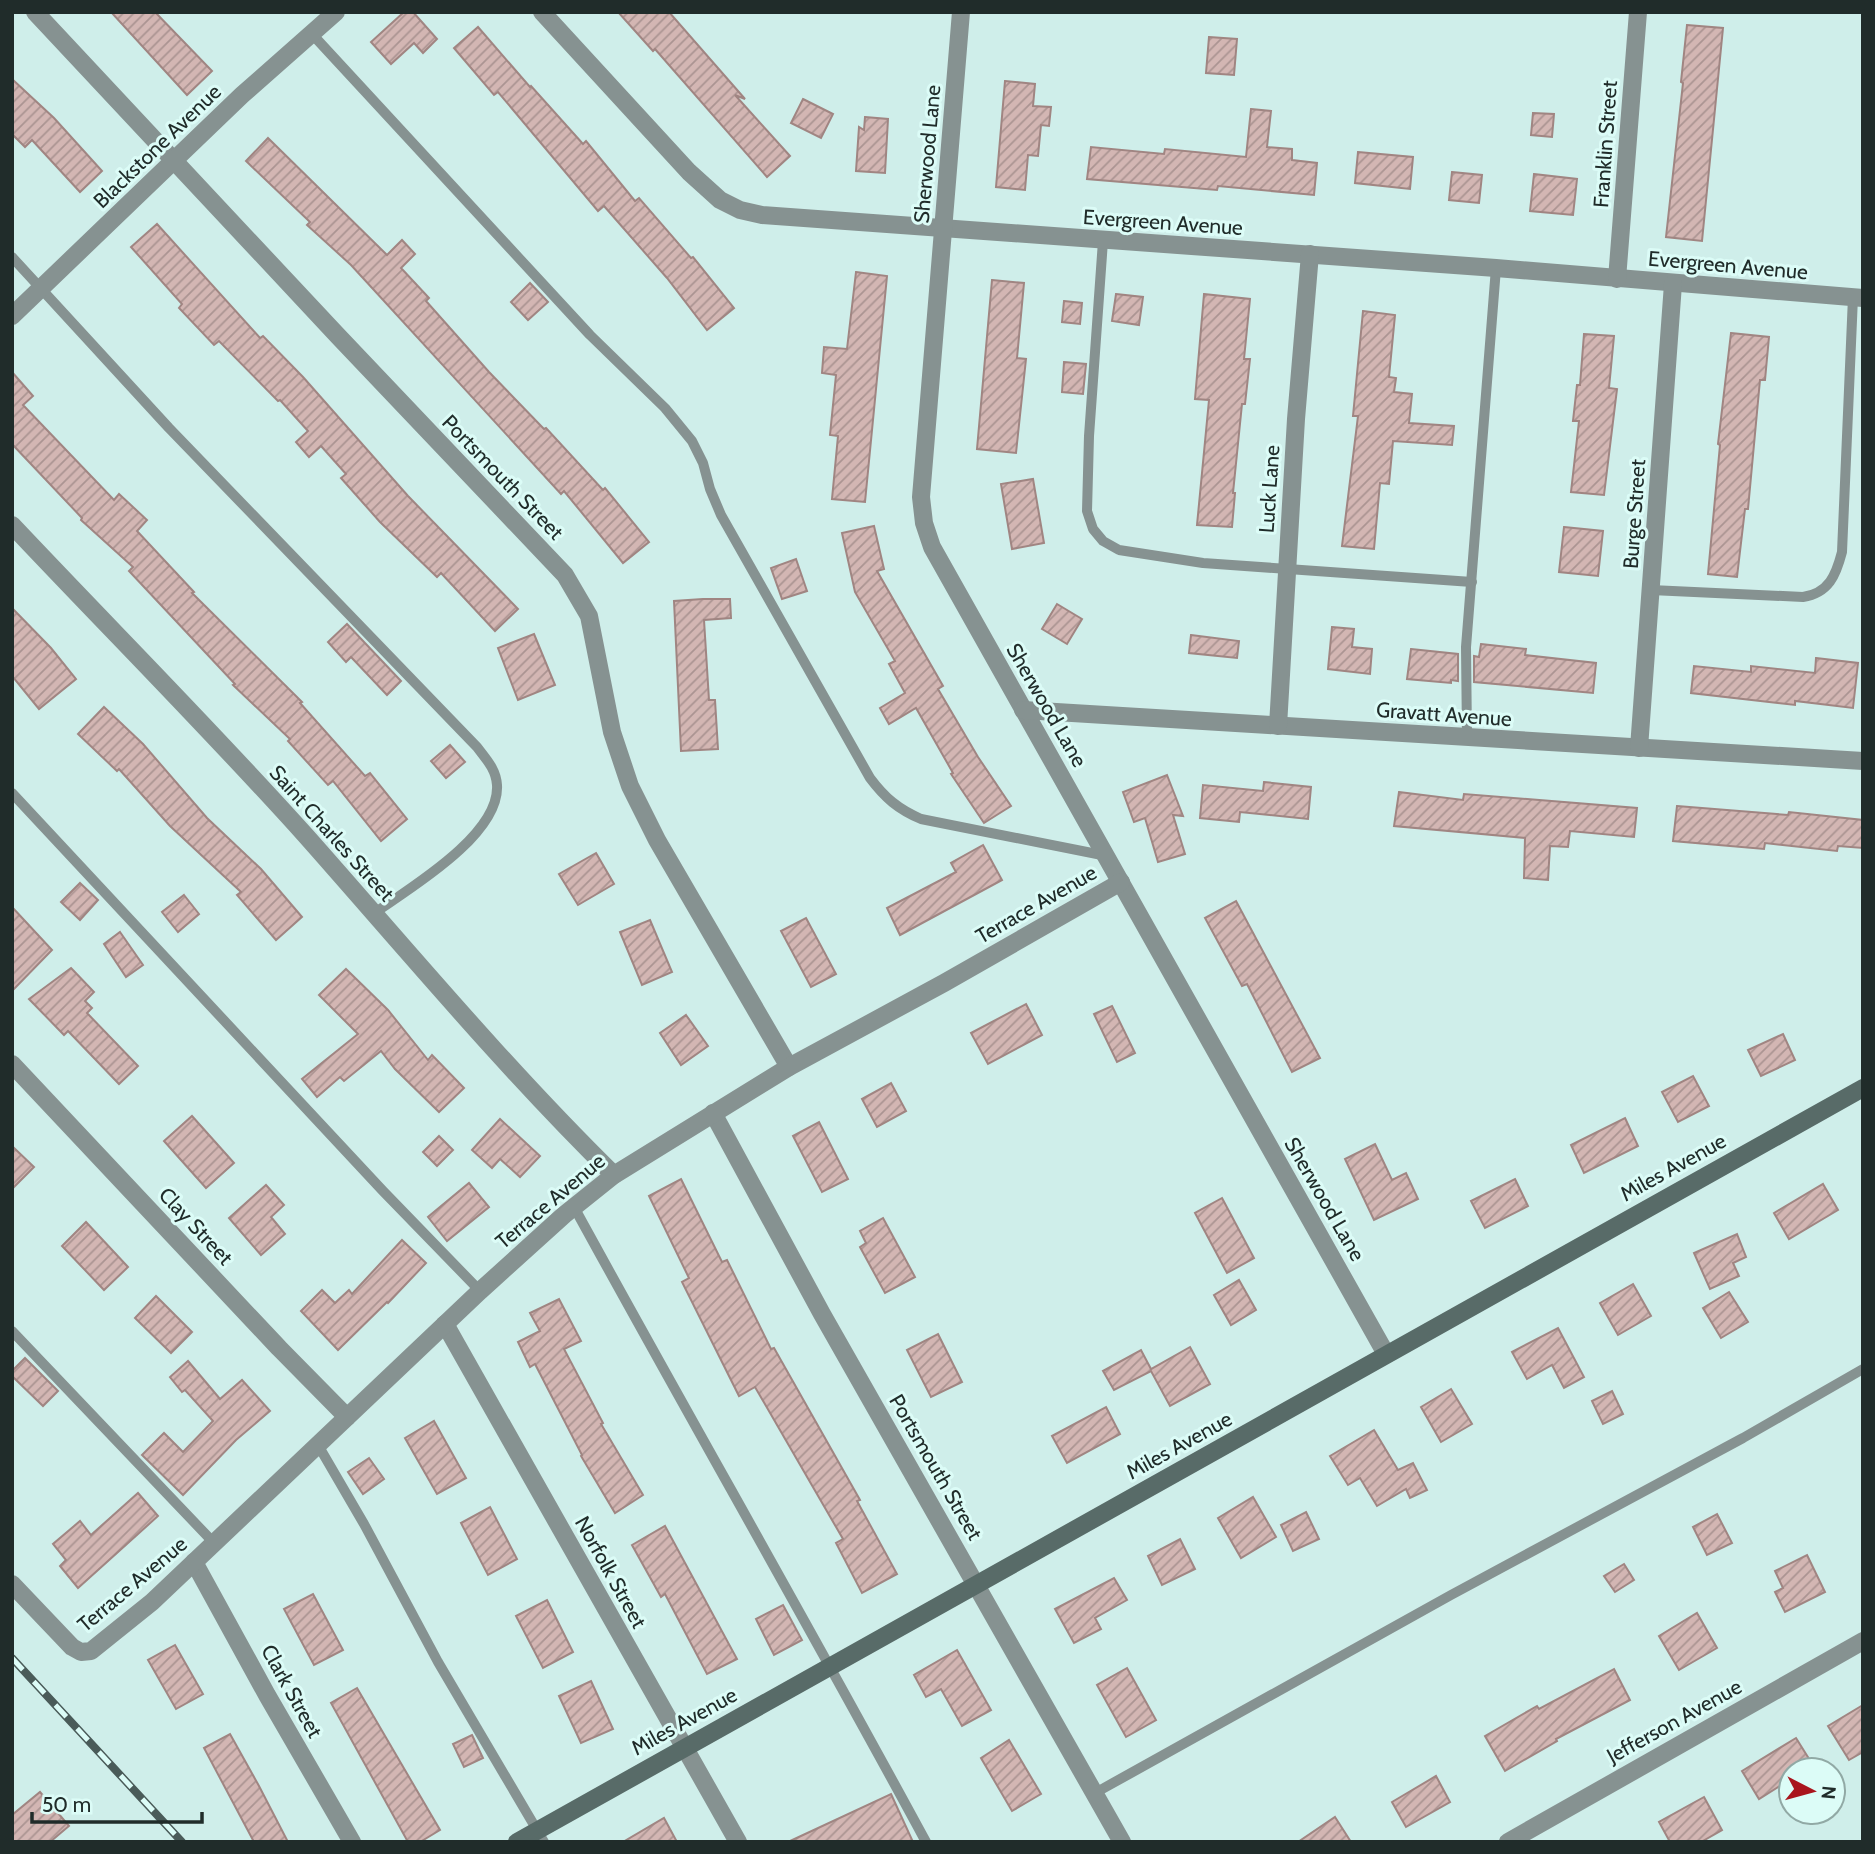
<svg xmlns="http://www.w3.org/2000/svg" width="1875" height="1854" font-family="Cabin,sans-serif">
	<defs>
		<pattern id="building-hatch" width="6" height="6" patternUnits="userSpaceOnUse" patternTransform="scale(1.75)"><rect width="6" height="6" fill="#d3b6b3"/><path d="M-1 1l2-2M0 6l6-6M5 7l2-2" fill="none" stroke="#ab9492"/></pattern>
	</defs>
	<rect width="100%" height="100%" fill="#cfeeea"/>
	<!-- building -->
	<g fill="url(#building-hatch)" stroke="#a08582" stroke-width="2">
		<polygon points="111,12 155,12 212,71 187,95"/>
		<polygon points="404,12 413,12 437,39 423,53 414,43 391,64 371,42"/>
		<polygon points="618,12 669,12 745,99 735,95 790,156 767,177 655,49 653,51"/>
		<polygon points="1687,25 1723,28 1702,241 1666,237 1683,83 1681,82"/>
		<polygon points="478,27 530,87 531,86 583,144 586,141 635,201 639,198 691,258 693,257 734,308 707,330 667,278 604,206 598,211 498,92 494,95 454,48"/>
		<polygon points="1209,37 1237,39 1234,75 1206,73"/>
		<polygon points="12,79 54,118 102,171 80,192 32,140 25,147 12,134"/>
		<polygon points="1005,81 1035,84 1033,106 1051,107 1049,126 1041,125 1038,156 1028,155 1025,190 996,187"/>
		<polygon points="803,99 833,114 821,138 791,123"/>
		<polygon points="1251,109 1271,111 1267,147 1292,149 1292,160 1317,163 1314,195 1218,186 1217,190 1087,179 1091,147 1164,154 1165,149 1246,157"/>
		<polygon points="1533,113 1554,114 1552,137 1531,135"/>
		<polygon points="865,117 888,119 885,173 856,171 859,127 864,130"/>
		<polygon points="268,138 387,255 402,240 415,254 401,268 429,298 426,301 489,372 544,429 546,428 603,490 605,488 649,542 623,563 564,491 561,494 351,265 307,225 310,222 246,161"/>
		<polygon points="1358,152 1413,157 1410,189 1355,183"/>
		<polygon points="1452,172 1482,175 1479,203 1449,200"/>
		<polygon points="1534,174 1577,179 1573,215 1530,211"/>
		<polygon points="157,224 260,338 263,336 303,377 408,496 518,609 495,631 441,573 437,577 380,522 341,478 346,474 321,446 309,457 296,442 308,431 280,400 278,401 219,341 214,345 179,308 182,304 131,247"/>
		<polygon points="856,272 887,276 865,502 832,499 838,436 830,435 836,375 822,373 824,347 847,349"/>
		<polygon points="992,280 1024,283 1017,358 1026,359 1016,453 977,449"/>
		<polygon points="530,283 548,302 528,320 511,302"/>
		<polygon points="1116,294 1143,297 1139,325 1112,321"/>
		<polygon points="1204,294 1250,299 1244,359 1250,359 1245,404 1242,404 1233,493 1235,493 1232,527 1197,525 1209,400 1195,399"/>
		<polygon points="1064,301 1082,303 1080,324 1062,322"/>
		<polygon points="1363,311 1395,315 1389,377 1396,378 1394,392 1412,394 1409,423 1454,426 1452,445 1393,441 1389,484 1380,483 1374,549 1342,546 1358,416 1353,416"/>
		<polygon points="1731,333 1769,337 1765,380 1760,380 1748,509 1745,509 1737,577 1708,574 1720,445 1718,444"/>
		<polygon points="1584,334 1614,336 1609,388 1617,389 1604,495 1571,492 1579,421 1573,421 1577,385 1580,385"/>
		<polygon points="1064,362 1086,364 1083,394 1062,392"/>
		<polygon points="12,372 33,396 23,405 114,500 119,494 147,520 137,531 194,592 192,593 302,702 300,703 365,776 370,773 407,819 381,841 333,781 328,785 288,741 290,739 233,685 235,684 129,571 133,567 81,520 82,518 12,444"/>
		<polygon points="1033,479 1044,543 1012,549 1001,484"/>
		<polygon points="874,526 884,569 877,571 943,686 938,689 978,757 1011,806 984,823 951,774 953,773 916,708 889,724 880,708 905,693 889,664 895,661 855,592 842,533"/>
		<polygon points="1564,527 1603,531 1598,576 1559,572"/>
		<polygon points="796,559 807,591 782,599 771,568"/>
		<polygon points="703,599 730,599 731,618 704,620 709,700 715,700 718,749 681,751 674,601"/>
		<polygon points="1057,604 1082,619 1067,644 1042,629"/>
		<polygon points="12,608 51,648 76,679 39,709 12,676"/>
		<polygon points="347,624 401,681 387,695 351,657 346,662 328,642"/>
		<polygon points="1332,627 1354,629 1352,647 1372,649 1370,674 1328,669"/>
		<polygon points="534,634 555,685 518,700 498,648"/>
		<polygon points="1191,635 1239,641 1237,658 1189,653"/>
		<polygon points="1481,644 1526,649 1525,655 1596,663 1593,693 1474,682 1474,656 1479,657"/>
		<polygon points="1411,649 1458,654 1458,681 1451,680 1451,683 1407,679"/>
		<polygon points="1816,658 1858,663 1853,708 1795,701 1795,705 1691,693 1694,666 1751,672 1751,666 1815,673"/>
		<polygon points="104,707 143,744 207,818 261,869 302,917 276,940 237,895 241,892 170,826 119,769 117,771 78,734"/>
		<polygon points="450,745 465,762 446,778 431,761"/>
		<polygon points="1167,775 1183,816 1173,815 1185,854 1158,862 1145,818 1134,822 1123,792"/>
		<polygon points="1264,782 1311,787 1308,819 1240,812 1239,822 1200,818 1203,785 1263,791"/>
		<polygon points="1399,792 1463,800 1464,794 1637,808 1634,837 1570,831 1568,847 1550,846 1548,880 1524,878 1525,838 1394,826"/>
		<polygon points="1677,806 1788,815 1789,812 1863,820 1863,848 1838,846 1837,851 1765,843 1764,849 1673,841"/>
		<polygon points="983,845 1002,880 900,935 887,908 956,872 951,863"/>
		<polygon points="596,853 614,884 578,905 559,874"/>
		<polygon points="80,883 98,900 80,920 61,902"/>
		<polygon points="184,895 199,914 178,932 162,912"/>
		<polygon points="1236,901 1320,1058 1292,1072 1247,984 1242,986 1205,918"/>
		<polygon points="12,907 52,950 12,991"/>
		<polygon points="806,918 836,974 811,987 781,931"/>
		<polygon points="650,920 672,972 642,985 620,932"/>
		<polygon points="120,932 143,965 126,977 104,944"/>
		<polygon points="71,968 94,992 85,1001 92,1008 87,1013 138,1066 119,1084 68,1031 64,1035 29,999"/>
		<polygon points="346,969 388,1010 428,1060 432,1055 464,1088 439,1112 395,1069 381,1051 344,1081 340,1077 317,1097 302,1079 358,1034 319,995"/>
		<polygon points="1026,1004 1042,1035 988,1064 971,1033"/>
		<polygon points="1112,1006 1135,1053 1117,1062 1094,1014"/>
		<polygon points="686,1015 708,1046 681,1065 660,1033"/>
		<polygon points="1783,1034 1795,1060 1761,1076 1748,1050"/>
		<polygon points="1693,1076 1709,1106 1678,1122 1662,1092"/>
		<polygon points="891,1083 906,1111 877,1127 862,1099"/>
		<polygon points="192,1116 234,1163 206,1188 164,1141"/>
		<polygon points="1625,1118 1638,1146 1584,1173 1571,1145"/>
		<polygon points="500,1119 540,1156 520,1177 500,1159 492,1168 472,1150"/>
		<polygon points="819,1122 848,1179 822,1192 793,1136"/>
		<polygon points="439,1136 453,1150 437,1166 423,1152"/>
		<polygon points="1375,1144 1392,1180 1406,1173 1418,1199 1374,1220 1345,1159"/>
		<polygon points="12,1146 34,1167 12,1189"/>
		<polygon points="681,1179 722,1262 727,1260 771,1349 774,1348 860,1500 857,1501 897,1574 862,1593 836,1543 843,1539 755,1387 739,1396 682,1282 689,1278 649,1196"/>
		<polygon points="1515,1179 1528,1206 1485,1228 1471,1201"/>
		<polygon points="469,1183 489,1207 447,1241 428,1217"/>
		<polygon points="1823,1184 1838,1210 1789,1239 1774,1213"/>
		<polygon points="266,1185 284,1205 271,1217 285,1234 261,1255 229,1218"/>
		<polygon points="1222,1198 1254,1258 1227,1273 1195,1213"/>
		<polygon points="883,1218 915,1277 885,1293 860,1247 866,1243 860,1231"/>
		<polygon points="86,1222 128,1267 104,1290 62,1246"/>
		<polygon points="1737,1234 1746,1257 1733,1263 1739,1276 1710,1289 1694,1253"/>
		<polygon points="402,1240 426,1263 388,1303 387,1302 338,1350 301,1311 322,1290 335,1303 349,1290 352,1294"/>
		<polygon points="1239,1280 1256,1310 1231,1325 1214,1295"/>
		<polygon points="1633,1284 1651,1316 1618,1335 1600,1303"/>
		<polygon points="1729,1292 1748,1322 1721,1338 1703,1308"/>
		<polygon points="156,1296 192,1332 171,1353 135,1318"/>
		<polygon points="559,1299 581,1341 564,1349 603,1423 601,1424 643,1495 615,1513 581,1456 582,1455 535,1364 530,1367 518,1342 540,1331 530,1313"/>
		<polygon points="1558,1328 1584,1377 1564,1388 1552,1365 1527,1379 1512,1352"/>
		<polygon points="938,1334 962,1382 931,1397 907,1350"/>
		<polygon points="1190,1347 1210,1384 1170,1406 1151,1371 1114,1390 1103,1371 1141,1350 1151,1369"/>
		<polygon points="25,1358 58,1391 43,1406 12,1376 12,1371"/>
		<polygon points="188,1361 220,1399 242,1380 270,1411 236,1440 183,1495 142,1455 164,1433 183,1452 213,1421 185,1390 182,1392 170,1377"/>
		<polygon points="1451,1389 1472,1424 1441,1442 1421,1407"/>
		<polygon points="1612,1391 1623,1414 1603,1424 1592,1401"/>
		<polygon points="1106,1407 1120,1434 1067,1463 1052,1436"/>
		<polygon points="434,1421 466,1478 437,1494 405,1438"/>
		<polygon points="1374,1430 1398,1470 1413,1463 1427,1490 1410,1498 1406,1489 1377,1506 1360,1478 1348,1485 1330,1456"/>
		<polygon points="369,1458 384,1479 363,1494 348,1472"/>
		<polygon points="138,1493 158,1516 78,1588 60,1566 66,1560 53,1544 80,1521 91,1535"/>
		<polygon points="1253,1497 1276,1537 1241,1558 1218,1518"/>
		<polygon points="490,1507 517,1559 488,1575 461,1523"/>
		<polygon points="1306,1512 1319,1539 1293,1551 1281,1525"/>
		<polygon points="1717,1514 1732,1543 1707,1555 1693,1527"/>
		<polygon points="665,1526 737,1659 707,1674 665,1594 661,1597 632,1545"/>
		<polygon points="1180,1539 1195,1569 1162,1585 1148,1556"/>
		<polygon points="1807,1555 1825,1592 1785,1612 1775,1592 1783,1588 1775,1571"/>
		<polygon points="1624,1564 1634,1580 1615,1592 1604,1576"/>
		<polygon points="1114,1578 1127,1600 1095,1618 1101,1629 1074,1643 1055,1609"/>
		<polygon points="313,1594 343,1650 314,1665 284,1609"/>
		<polygon points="547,1600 573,1652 543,1668 516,1616"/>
		<polygon points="783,1605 802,1640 774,1655 756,1619"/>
		<polygon points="1697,1613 1717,1648 1679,1670 1659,1636"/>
		<polygon points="175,1645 203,1694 176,1709 148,1660"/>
		<polygon points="957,1650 991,1710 962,1726 941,1689 926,1697 914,1675"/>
		<polygon points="1127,1668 1156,1720 1126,1737 1097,1685"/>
		<polygon points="1614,1669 1630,1700 1556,1739 1557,1741 1505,1771 1485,1736 1537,1706 1539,1709"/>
		<polygon points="591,1681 613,1729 581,1743 559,1696"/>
		<polygon points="357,1688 440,1830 420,1842 408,1842 331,1703"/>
		<polygon points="1863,1705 1863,1752 1849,1760 1828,1726"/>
		<polygon points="230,1734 259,1786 288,1842 254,1842 204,1748"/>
		<polygon points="472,1735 483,1758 464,1767 453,1744"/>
		<polygon points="1796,1738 1816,1770 1791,1770 1791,1779 1759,1799 1742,1771"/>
		<polygon points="1009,1740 1041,1794 1012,1811 981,1758"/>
		<polygon points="1436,1776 1450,1802 1406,1827 1392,1802"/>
		<polygon points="40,1792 69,1826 50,1842 12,1842 12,1815"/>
		<polygon points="891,1794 913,1842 788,1842"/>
		<polygon points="1704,1797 1722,1830 1701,1842 1670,1842 1659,1822"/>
		<polygon points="1335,1817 1351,1842 1298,1842"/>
		<polygon points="664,1818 677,1842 623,1842"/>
	</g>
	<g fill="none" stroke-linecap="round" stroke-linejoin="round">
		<!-- lane -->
		<g stroke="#869291" stroke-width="10">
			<path d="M312 34 590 335 665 408 692 441 703 463 710 489 721 515 870 778C885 798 898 809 921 819L1107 856"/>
			<polyline points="1103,241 1089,436 1087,511 1093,529 1103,541 1119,550 1203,563 1472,582"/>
			<path d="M12 257 169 428 477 747C486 759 496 769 497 785 500 835 410 888 373 914"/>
			<path d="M1651 590 1803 597C1829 593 1836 575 1842 552L1853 297"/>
			<polyline points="1467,738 1466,647 1496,268"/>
			<polyline points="12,793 383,1191 480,1291"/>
			<path d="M574 1207C690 1419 811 1629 926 1842"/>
			<polyline points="12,1331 214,1543"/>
			<polyline points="318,1445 364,1524 438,1662 544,1842"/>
			<polyline points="1095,1793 1451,1595 1743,1438 1863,1369"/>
		</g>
		<!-- street -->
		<g stroke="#869291" stroke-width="18">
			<polyline points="35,12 338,336 565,575 589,616 612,732 630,786 657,840 789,1067"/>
			<polyline points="542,12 689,172 720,200 740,210 762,215 1496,268 1863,298"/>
			<polyline points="961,12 921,497 924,523 932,547 1386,1354"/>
			<polyline points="1617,279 1638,12"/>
			<polyline points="12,316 242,95 336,12"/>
			<path d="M12 525C110 629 212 731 307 837 408 951 505 1068 614 1175"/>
			<polyline points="1023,710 1863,761"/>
			<polyline points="1278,726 1296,419 1310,254"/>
			<polyline points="1639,748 1673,284"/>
			<polyline points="12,1064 279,1348 347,1417"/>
			<polyline points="713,1113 822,1314 1122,1842"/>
			<polyline points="445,1324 738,1842"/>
			<polyline points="194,1562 267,1695 352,1842"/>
			<polyline points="12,1584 72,1647 81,1652 91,1651 152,1602 480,1291 564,1215 614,1175 789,1067 944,983 1121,882"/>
			<polyline points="1508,1842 1863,1641"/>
		</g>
		<!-- secondary -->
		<polyline stroke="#586b68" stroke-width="18" points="517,1842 1863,1088"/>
		<defs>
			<polyline id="rail" points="12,1658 182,1842"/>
		</defs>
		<!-- rail casing -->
		<use href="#rail" stroke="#4a5b59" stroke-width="8"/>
		<!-- rail -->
		<use href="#rail" stroke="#dcfcf7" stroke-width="5" stroke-dasharray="16" stroke-linecap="butt"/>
	</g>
	<g text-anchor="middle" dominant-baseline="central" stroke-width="6" stroke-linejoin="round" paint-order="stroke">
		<!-- street labels -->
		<g font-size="21" fill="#202c2a" stroke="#dcfcf7">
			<text transform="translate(1605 144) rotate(-86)">Franklin Street</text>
			<text transform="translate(157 146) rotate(-44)">Blackstone Avenue</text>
			<text transform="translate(927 154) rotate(-85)">Sherwood Lane</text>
			<text transform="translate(1163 222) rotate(4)">Evergreen Avenue</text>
			<text transform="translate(1728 265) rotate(5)">Evergreen Avenue</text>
			<text transform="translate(503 477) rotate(46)">Portsmouth Street</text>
			<text transform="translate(1269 489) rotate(-86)">Luck Lane</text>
			<text transform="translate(1634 514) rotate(-86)">Burge Street</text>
			<text transform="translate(1047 705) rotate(60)">Sherwood Lane</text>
			<text transform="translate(1444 714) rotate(4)">Gravatt Avenue</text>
			<text transform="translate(332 833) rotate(48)">Saint Charles Street</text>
			<text transform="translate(1036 904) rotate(-30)">Terrace Avenue</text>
			<text transform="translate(1673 1167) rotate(-29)">Miles Avenue</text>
			<text transform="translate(1325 1199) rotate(60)">Sherwood Lane</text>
			<text transform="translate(550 1201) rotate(-40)">Terrace Avenue</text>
			<text transform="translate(196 1226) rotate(47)">Clay Street</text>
			<text transform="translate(1179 1445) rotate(-29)">Miles Avenue</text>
			<text transform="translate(936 1467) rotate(60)">Portsmouth Street</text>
			<text transform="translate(611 1572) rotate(61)">Norfolk Street</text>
			<text transform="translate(132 1584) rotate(-40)">Terrace Avenue</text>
			<text transform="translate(292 1691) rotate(61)">Clark Street</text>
			<text transform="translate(684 1721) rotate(-29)">Miles Avenue</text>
			<text transform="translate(1674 1721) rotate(-29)">Jefferson Avenue</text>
		</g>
	</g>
	<!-- border -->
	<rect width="1875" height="1854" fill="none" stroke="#202c2a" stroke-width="28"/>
	<!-- north arrow -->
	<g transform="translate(1812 1791) rotate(96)"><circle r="33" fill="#dcfcf7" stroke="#91a9a5" stroke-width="2"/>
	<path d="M0-5L12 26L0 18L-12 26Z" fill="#a9151d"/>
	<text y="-10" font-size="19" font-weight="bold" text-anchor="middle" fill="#202c2a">N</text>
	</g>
	<!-- scale -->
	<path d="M32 1812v10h170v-10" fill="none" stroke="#202c2a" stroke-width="3.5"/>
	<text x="42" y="1812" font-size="21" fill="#202c2a" stroke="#dcfcf7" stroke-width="5" paint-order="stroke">50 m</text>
</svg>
